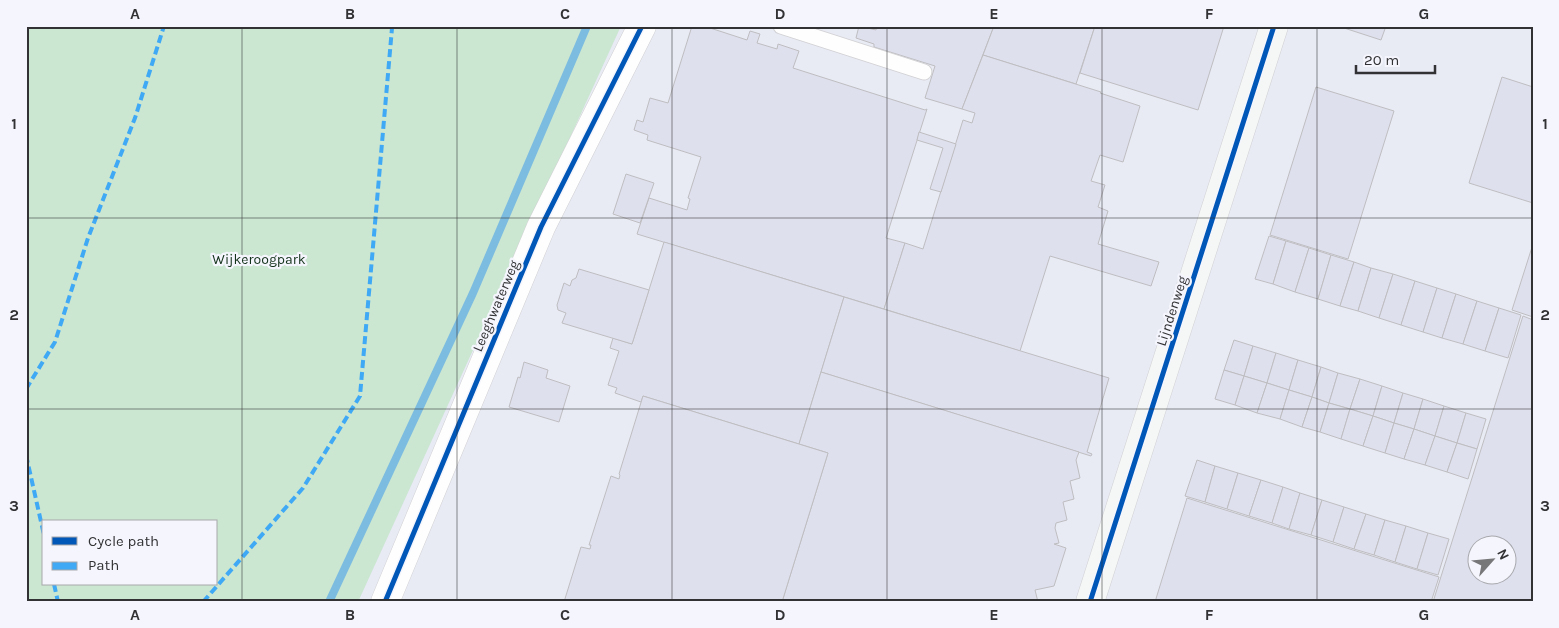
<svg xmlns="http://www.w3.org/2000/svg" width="1559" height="628" font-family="Karla,sans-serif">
	<rect width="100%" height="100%" fill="#f7f7fb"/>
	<!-- built -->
	<path fill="#e8eaf4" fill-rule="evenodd" d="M518 26H1533V602H265ZM1476 546H1506V576H1476Z"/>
	<!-- green -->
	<path fill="#cbe6d1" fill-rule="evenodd" d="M26 26H621L358 602H26ZM44 522H216V584H44Z"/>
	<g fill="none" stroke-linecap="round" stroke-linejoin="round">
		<!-- stream -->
		<polyline stroke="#7cbce0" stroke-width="8" points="329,602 473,293 587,26"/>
	</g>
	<!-- building -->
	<g fill="#dfe0ee" stroke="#bebec1" fill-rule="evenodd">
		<polygon points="692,26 704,26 747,40 750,31 760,34 757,43 777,49 778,44 799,51 793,68 925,110 927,109 886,238 905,243 884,309 637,234 649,198 687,210 690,199 688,198 701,157 647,140 648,135 634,130 637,120 643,122 650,98 668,103"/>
		<polygon points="859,26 876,30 877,26 994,26 962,109 925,98 935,66 874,47 874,44 856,38"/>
		<polygon points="994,26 1095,26 1076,84 983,55"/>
		<polygon points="1095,26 1224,26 1198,110 1080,73"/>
		<polygon points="1338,26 1386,26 1381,40"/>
		<polygon points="983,55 1101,92 1100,93 1140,106 1123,162 1100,155 1091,181 1105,185 1098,207 1108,211 1098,244 1159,262 1151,286 1050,256 1020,351 884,309 905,243 923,249 963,120 972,123 975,113 962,109"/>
		<polygon points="1502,77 1533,87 1533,203 1469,183"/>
		<polygon points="1316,87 1394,111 1348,259 1270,235"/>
		<polygon points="919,132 956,144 941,192 930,189 943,148 917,140"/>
		<polygon points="626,174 654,183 640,223 613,214"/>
		<polygon points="1269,236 1286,241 1273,284 1255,279"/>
		<polygon points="1286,241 1309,248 1295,292 1273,284"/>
		<polygon points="664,242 844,297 799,444 643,396 641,402 615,393 617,388 608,385 619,351 610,348 613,338 632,344"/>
		<polygon points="1533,244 1533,317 1512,310"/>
		<polygon points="1309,248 1331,255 1318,299 1295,292"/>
		<polygon points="1331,255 1354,262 1340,306 1318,299"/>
		<polygon points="1354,262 1371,268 1358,311 1340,306"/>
		<polygon points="1371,268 1393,274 1379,318 1358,311"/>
		<polygon points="579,269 649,290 632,344 562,323 566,313 558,310 557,305 564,283 570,286 572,280 576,278"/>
		<polygon points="1393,274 1415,281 1401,325 1379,318"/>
		<polygon points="1415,281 1437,288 1423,332 1401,325"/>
		<polygon points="1437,288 1456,294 1442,338 1423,332"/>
		<polygon points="1456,294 1477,301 1463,344 1442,338"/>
		<polygon points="844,297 1109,378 1087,452 1092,454 1091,456 821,372"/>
		<polygon points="1477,301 1499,308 1485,351 1463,344"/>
		<polygon points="1499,308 1521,315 1508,358 1485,351"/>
		<path d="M1523 316 1533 320V602H1433ZM1476 546H1506V576H1476Z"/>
		<polygon points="1234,340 1253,346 1244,376 1224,370"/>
		<polygon points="1253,346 1276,353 1267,383 1244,376"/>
		<polygon points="1276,353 1298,360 1289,390 1267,383"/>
		<polygon points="1298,360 1321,367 1312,397 1289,390"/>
		<polygon points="524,362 548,370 546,378 570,386 559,422 509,407 518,377 520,378"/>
		<polygon points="1321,367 1338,373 1329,403 1312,397"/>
		<polygon points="1224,370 1244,376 1235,405 1215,399"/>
		<polygon points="821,372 1079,452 1076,460 1080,478 1070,481 1074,499 1063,502 1067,520 1056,523 1055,528 1059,543 1054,544 1066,548 1054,586 1035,590 1038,602 782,602 828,453 799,444"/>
		<polygon points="1338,373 1360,379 1350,409 1329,403"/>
		<polygon points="1244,376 1267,383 1257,413 1235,405"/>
		<polygon points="1360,379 1382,386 1373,416 1350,409"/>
		<polygon points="1267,383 1289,390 1280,419 1257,413"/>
		<polygon points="1382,386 1403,393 1394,423 1373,416"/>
		<polygon points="1289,390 1312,397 1302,427 1280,419"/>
		<polygon points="1403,393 1423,399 1414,429 1394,423"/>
		<polygon points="643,396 828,453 782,602 564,602 581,547 590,549 591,545 589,545 611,476 619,479 620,475 619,474"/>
		<polygon points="1312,397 1329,403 1320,432 1302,427"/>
		<polygon points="1423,399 1444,406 1435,436 1414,429"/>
		<polygon points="1329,403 1350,409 1341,439 1320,432"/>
		<polygon points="1444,406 1466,413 1457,443 1435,436"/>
		<polygon points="1350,409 1373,416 1363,446 1341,439"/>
		<polygon points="1466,413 1486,419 1477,449 1457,443"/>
		<polygon points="1373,416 1394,423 1385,453 1363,446"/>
		<polygon points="1394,423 1414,429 1404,459 1385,453"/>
		<polygon points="1414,429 1435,436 1425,465 1404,459"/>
		<polygon points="1435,436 1457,443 1447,472 1425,465"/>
		<polygon points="1457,443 1477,449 1468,479 1447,472"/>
		<polygon points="1197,460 1215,466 1205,502 1185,496"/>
		<polygon points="1215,466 1238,473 1227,509 1205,502"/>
		<polygon points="1238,473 1261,480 1249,516 1227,509"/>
		<polygon points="1261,480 1283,487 1272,523 1249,516"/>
		<polygon points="1283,487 1300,493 1289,529 1272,523"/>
		<polygon points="1300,493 1322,500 1311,535 1289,529"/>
		<polygon points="1187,498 1439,577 1431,602 1155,602"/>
		<polygon points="1322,500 1344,507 1333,542 1311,535"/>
		<polygon points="1344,507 1366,514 1354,549 1333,542"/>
		<polygon points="1366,514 1385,520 1374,555 1354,549"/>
		<polygon points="1385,520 1406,526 1395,562 1374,555"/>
		<polygon points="1406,526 1428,533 1417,569 1395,562"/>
		<polygon points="1428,533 1449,539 1438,575 1417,569"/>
	</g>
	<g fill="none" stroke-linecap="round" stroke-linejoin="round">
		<defs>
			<polyline id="lane" points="781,26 924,72"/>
			<polyline id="street" points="385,602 541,227 642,26"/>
			<polyline id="secondary" points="1090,602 1274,26"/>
		</defs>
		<!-- lane casing -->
		<use href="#lane" stroke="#d1d1d4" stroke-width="17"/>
		<!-- street casing -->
		<use href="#street" stroke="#d1d1d4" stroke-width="29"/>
		<!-- secondary casing -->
		<use href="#secondary" stroke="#d1d1d4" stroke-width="29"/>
		<!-- lane -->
		<use href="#lane" stroke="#fefefe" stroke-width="15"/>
		<!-- street -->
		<use href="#street" stroke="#fefefe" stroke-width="28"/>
		<!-- secondary -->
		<use href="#secondary" stroke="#f4f7f6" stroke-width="28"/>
		<!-- quiet -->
		<g stroke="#3fa9f5" stroke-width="4" stroke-dasharray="8 4" stroke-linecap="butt">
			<polyline points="26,389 55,342 88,238 135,118 164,26"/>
			<polyline points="26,455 44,535"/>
			<polyline points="54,584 58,602"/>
			<polyline points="203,602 303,488 360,396 392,28"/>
		</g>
		<defs>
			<g id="cycleway">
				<polyline points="385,602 541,227 642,26"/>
				<polyline points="1090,602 1274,26"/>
			</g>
		</defs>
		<!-- cycleway casing -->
		<use href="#cycleway" stroke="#f5f6fd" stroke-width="8"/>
		<!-- cycleway -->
		<use href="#cycleway" stroke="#0057b8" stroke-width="5"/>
	</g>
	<!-- grid -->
	<path fill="none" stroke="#323235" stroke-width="1" stroke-opacity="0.55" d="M242 26V602M457 26V602M672 26V602M887 26V602M1102 26V602M1317 26V602M26 218H1533M26 409H1533"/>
	<g text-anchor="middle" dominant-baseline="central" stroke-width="4.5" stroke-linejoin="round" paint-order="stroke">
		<!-- park labels -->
		<g font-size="14" fill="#123119" stroke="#f5f6fd">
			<text x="259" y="259">Wijkeroogpark</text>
		</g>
		<!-- street labels -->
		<g font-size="14" fill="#323235" stroke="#f5f6fd">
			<text transform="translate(496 306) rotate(-67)">Leeghwaterweg</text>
			<text transform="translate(1172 311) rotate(-72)">Lijndenweg</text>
		</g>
	</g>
	<!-- border -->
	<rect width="1559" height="628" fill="none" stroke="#f5f6fd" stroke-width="55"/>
	<!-- legend -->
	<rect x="42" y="520" width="175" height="65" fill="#f5f6fd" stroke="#a7a8ad"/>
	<rect x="52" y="537" width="25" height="8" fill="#0057b8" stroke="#a7a8ad"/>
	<text x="88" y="546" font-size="15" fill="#323235">Cycle path</text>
	<rect x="52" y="562" width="25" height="8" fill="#3fa9f5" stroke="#a7a8ad"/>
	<text x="88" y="570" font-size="15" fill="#323235">Path</text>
	<!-- north arrow -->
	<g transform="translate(1492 560) rotate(63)"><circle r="24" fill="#f5f6fd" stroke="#a7a8ad"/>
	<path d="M0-4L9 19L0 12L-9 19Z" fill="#77777a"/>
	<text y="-8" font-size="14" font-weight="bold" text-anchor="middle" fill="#323235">N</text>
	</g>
	<!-- scale -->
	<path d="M1356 65v8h79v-8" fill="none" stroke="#323235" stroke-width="2.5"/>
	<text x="1364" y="65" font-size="15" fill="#323235" stroke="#f5f6fd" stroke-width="4" paint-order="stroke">20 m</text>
	<rect x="28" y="28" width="1504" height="572" fill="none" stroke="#323235" stroke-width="2"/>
	<g font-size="16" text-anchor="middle" font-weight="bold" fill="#323235">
		<text x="135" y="19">A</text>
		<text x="350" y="19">B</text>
		<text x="565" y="19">C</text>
		<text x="780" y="19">D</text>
		<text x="994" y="19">E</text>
		<text x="1209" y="19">F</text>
		<text x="1424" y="19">G</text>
		<text x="14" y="129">1</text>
		<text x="1545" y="129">1</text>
		<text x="14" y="320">2</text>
		<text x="1545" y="320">2</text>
		<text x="14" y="511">3</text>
		<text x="1545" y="511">3</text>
		<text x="135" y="620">A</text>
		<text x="350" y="620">B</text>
		<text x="565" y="620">C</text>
		<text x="780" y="620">D</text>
		<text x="994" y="620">E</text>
		<text x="1209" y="620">F</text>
		<text x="1424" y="620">G</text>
	</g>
</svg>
